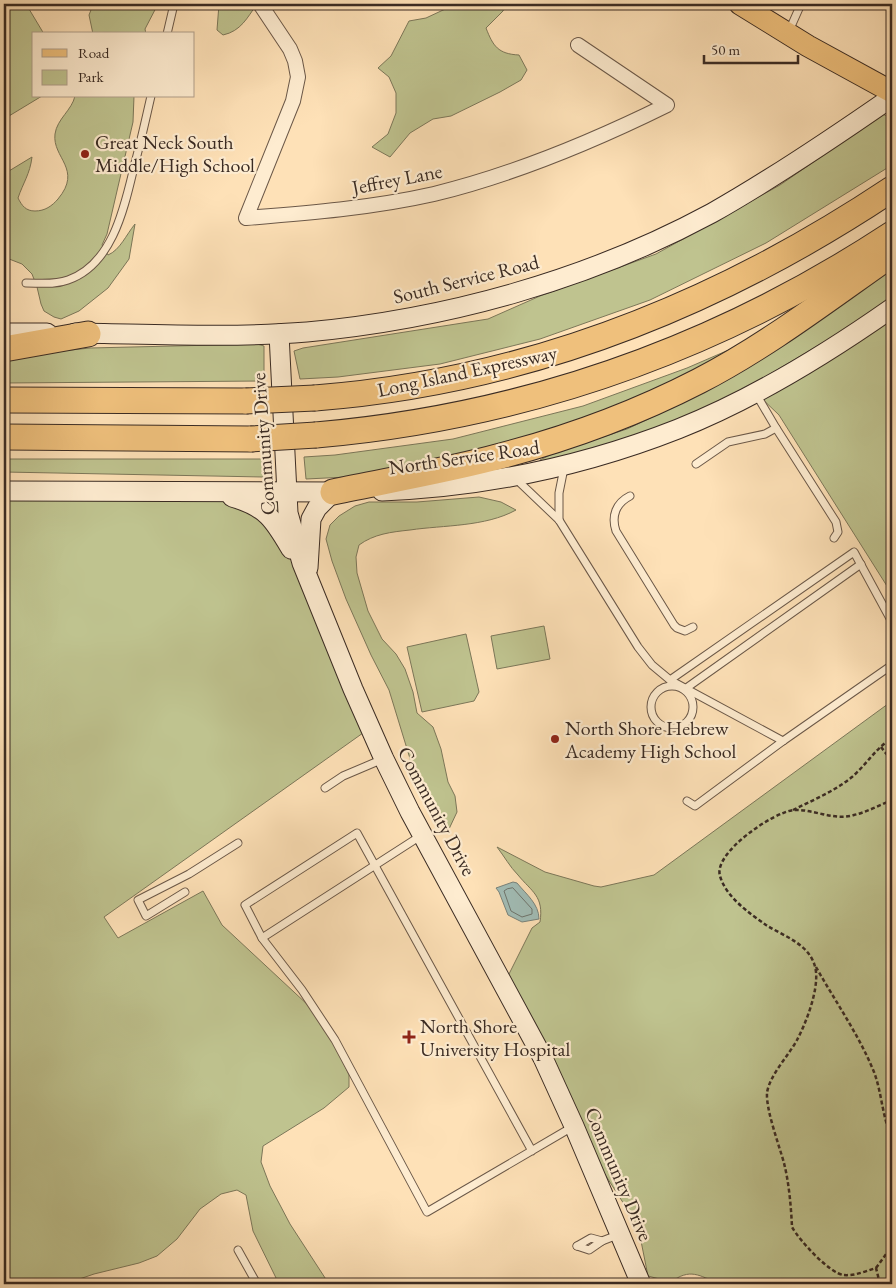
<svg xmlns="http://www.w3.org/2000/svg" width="896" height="1288" font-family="'EB Garamond',serif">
	<rect width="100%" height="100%" fill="#fee1b7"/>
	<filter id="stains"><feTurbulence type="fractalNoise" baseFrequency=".004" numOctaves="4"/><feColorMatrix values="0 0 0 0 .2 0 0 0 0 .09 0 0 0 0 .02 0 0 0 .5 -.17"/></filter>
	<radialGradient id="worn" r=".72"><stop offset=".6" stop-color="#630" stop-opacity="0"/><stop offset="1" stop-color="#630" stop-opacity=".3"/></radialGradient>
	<!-- green -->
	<g fill="#bfc38f" stroke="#7c7759">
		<polygon points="4,4 26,4 44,34 34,34 34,96 42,96 4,119"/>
		<polygon points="71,4 158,4 145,29 146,34 93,34 89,15 91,10"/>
		<path d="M219 4H257C247 18 241 31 223 35L217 30Z"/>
		<path d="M456 4H506L503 11 486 28C493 46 498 54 519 55L527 70 521 80 500 92 451 116 433 119 410 133 390 157 372 147 388 134 396 113V93L389 77 378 68 391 56 409 21 426 18Z"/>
		<path d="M75 96H134L133 122 107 234 102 245 108 255C120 250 126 235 135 224L129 259 108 288 79 311 61 319 54 317 44 311 41 304 37 287 32 274 22 264 4 257V174L32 157C30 174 23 183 18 198 22 206 26 211 35 211 45 211 52 206 58 199 83 169 52 158 55 134 57 119 72 110 75 96Z"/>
		<polygon points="883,114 892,119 892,165 766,243 650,300 540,339 440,364 338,377 300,379 294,351 303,348 488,319 540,296 656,254 780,185"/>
		<polygon points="892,268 892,297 839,333 745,389 673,423 552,463 540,463 540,460 554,453 627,429 693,398"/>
		<polygon points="892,308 892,594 779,415 756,393"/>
		<polygon points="761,336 601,420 387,475 306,479 304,457 335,455 453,439 583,406 687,368"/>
		<polygon points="257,344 264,346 264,381 4,383 4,357 90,348"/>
		<polygon points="4,459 268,459 268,474 263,477 4,472"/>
		<polygon points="4,491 287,492 370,728 104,917 118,938 203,891 222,925 309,1006 338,1051 349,1075 349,1087 324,1108 263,1146 261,1162 270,1186 290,1224 329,1284 279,1284 253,1231 246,1195 237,1190 221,1194 200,1209 177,1239 157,1256 139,1263 94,1274 65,1284 4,1284"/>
		<path d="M479 497 501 502 516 510C485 527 444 525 410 530 391 532 374 534 359 545L356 557 357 573 368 611 382 639 396 654 405 669 413 692 417 713 433 727 441 749 448 782 455 796 457 812 449 829 440 824 423 801 389 690 371 655 346 599 332 561 326 539 330 525 339 516 355 506 369 502H417Z"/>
		<polygon points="544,626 550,659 497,669 491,636"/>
		<polygon points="466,634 479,692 474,701 422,712 407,647"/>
		<path d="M892 701V1284H719C699 1275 690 1268 671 1282L648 1276 638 1226 574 1126 504 984 532 928 540 922C544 896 532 892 518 875 510 867 504 856 497 847L545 872 594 886 601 887 654 875Z"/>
	</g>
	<!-- water -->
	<path fill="#a1bcb5" stroke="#78827b" d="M513 882 517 883C526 894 539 904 539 919L522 922 508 915 499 892 496 888Z"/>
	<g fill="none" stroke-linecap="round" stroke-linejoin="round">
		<!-- shore -->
		<polygon stroke="#6e746c" stroke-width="1" points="513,888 532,909 532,914 522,917 511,911 504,891 507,889"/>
		<defs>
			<g id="lane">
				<polyline points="892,4 892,5"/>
				<polyline points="789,31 801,4"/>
				<polyline points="167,34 174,4"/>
				<path d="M26 283C40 283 55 285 68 280 114 264 125 204 135 163 141 141 146 118 151 96"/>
				<polyline points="756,394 776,428 836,522 838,532 834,538"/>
				<polyline points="696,464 728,442 765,434 776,428"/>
				<polyline points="515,478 559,520 638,647 652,665 670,680 783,741 695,806 687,801"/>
				<path d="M630 496C616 503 611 516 616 531L674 625 677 628 685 631 693 627"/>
				<polyline points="559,520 559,493 564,468"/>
				<polyline points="670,680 854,552 892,622"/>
				<circle cx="672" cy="707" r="21"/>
				<polyline points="685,689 861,564"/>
				<polyline points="783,741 892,665"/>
				<polyline points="325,788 343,776 383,759"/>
				<polyline points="185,892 146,916 138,900 189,874 238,843"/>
				<polyline points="262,938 422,835"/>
				<polyline points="532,1151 357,833 245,905 262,938 302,990 335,1040 427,1212 574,1126"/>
				<polyline points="577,1246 589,1250 602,1241 620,1234"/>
				<polyline points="577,1246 591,1238 602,1241"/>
				<polyline points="238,1250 257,1284"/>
			</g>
			<path id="street" d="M260 4 290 49 295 61 298 77 293 101 246 218C309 213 372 208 434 194 516 174 592 142 667 105L578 45"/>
			<g id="secondary">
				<polyline points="4,333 47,333"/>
				<path d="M75 333C152 334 230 338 307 332 447 319 588 280 712 213 774 178 833 138 892 97"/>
				<polyline points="279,334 288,513 302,563 353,689 384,759 410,812 543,1058 574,1126 641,1284"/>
				<polyline points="4,491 345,492"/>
				<path d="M382 491C483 487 584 466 678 429 754 399 825 355 892 308"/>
				<path d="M232 497C267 507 274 520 291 549"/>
				<polyline points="308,568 311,519 317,508 333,492"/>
			</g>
			<polyline id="primary" points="740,4 808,46 892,92"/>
			<g id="highway">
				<polyline points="4,349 88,334"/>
				<path d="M315 398C525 382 718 305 892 189"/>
				<polyline points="4,400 246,401"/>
				<path d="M316 435C524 417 717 349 892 234"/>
				<polyline points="4,437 251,439"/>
				<path d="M333 492C385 481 438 472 489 459 561 441 633 415 699 381 767 346 829 298 892 254"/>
			</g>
		</defs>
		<!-- lane casing -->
		<use href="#lane" stroke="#6b5848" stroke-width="9"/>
		<!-- street casing -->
		<use href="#street" stroke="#6b5848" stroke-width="16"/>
		<!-- secondary casing -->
		<use href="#secondary" stroke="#3a2b23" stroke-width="21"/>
		<!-- primary casing -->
		<use href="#primary" stroke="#3a2b23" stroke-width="23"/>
		<!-- highway casing -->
		<use href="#highway" stroke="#3a2b23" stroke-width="27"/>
		<!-- path -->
		<g stroke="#3a2b23" stroke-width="2.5" stroke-dasharray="4 2.5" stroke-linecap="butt">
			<polyline points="881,747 892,761"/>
			<path d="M793 810C813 800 835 791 852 777 866 765 876 748 892 738"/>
			<path d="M816 967C835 1001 859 1035 874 1072 882 1093 882 1117 892 1138"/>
			<polyline points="876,1268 892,1246"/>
			<path d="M880 1284 876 1268C866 1271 855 1276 844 1275 830 1274 799 1240 792 1227 791 1206 789 1183 784 1163 779 1145 766 1110 767 1093 769 1076 789 1055 797 1040 806 1023 818 992 816 972 813 945 785 937 766 925 749 913 726 897 720 876 713 853 773 812 794 810 814 809 833 821 854 815 867 812 880 805 892 800"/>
		</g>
		<!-- lane -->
		<use href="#lane" stroke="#feecd0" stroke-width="7"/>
		<!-- street -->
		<use href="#street" stroke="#feecd0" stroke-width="14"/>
		<!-- secondary -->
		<use href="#secondary" stroke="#feecd0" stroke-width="19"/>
		<!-- primary -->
		<use href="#primary" stroke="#efc07c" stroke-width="21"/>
		<!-- highway -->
		<use href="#highway" stroke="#efc07c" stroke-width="25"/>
		<defs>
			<g id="highway-bridge">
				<polyline points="246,401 315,398"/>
				<polyline points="251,439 316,435"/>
			</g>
		</defs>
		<!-- highway-bridge casing -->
		<use href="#highway-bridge" stroke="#3a2b23" stroke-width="27" stroke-linecap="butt"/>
		<!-- highway-bridge -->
		<use href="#highway-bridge" stroke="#efc07c" stroke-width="25"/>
	</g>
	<!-- markers -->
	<g fill="#8f2418" stroke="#feecd0" stroke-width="2">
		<circle cx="85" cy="154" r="5"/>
		<circle cx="555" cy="739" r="5"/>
		<path d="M406.5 1029.5h5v5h5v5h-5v5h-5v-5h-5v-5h5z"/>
	</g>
	<g text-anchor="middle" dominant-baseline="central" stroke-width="4.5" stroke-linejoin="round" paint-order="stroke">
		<!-- poi labels -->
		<g font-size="20" fill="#3a2b23" stroke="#feecd0" text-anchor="start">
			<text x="95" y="142">Great Neck South<tspan x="95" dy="23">Middle/High School</tspan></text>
			<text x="565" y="728">North Shore Hebrew<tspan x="565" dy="23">Academy High School</tspan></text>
			<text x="420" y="1026">North Shore<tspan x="420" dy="23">University Hospital</tspan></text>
		</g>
		<!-- street labels -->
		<g font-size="20" fill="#3a2b23" stroke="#feecd0">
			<text transform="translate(397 179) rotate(-11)">Jeffrey Lane</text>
			<text transform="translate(466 279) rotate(-14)">South Service Road</text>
			<text transform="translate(467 371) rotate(-12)">Long Island Expressway</text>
			<text transform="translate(263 444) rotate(-94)">Community Drive</text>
			<text transform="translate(464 457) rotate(-8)">North Service Road</text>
			<text transform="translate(437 811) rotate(62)">Community Drive</text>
			<text transform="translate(619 1174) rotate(67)">Community Drive</text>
		</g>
	</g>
	<!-- margin -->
	<rect width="896" height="1288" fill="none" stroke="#fee1b7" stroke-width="20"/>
	<rect x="5" y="5" width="886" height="1278" fill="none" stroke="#3a2b23" stroke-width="2.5"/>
	<rect x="10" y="10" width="876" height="1268" fill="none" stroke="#3a2b23"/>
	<!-- legend -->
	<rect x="32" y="32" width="162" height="65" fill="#feecd0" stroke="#b09f8b"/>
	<rect x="42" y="49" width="25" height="8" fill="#efc07c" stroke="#b09f8b"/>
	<text x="78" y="58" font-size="15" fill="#3a2b23">Road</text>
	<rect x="42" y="70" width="25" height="15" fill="#bfc38f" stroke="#b09f8b"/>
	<text x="78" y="82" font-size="15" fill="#3a2b23">Park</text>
	<!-- scale -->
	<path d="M704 55v8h94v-8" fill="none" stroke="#3a2b23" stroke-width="2.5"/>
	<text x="711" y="55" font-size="15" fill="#3a2b23" stroke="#feecd0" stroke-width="4" paint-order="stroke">50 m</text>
	<rect width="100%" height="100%" filter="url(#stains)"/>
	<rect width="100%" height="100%" fill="url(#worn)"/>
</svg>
